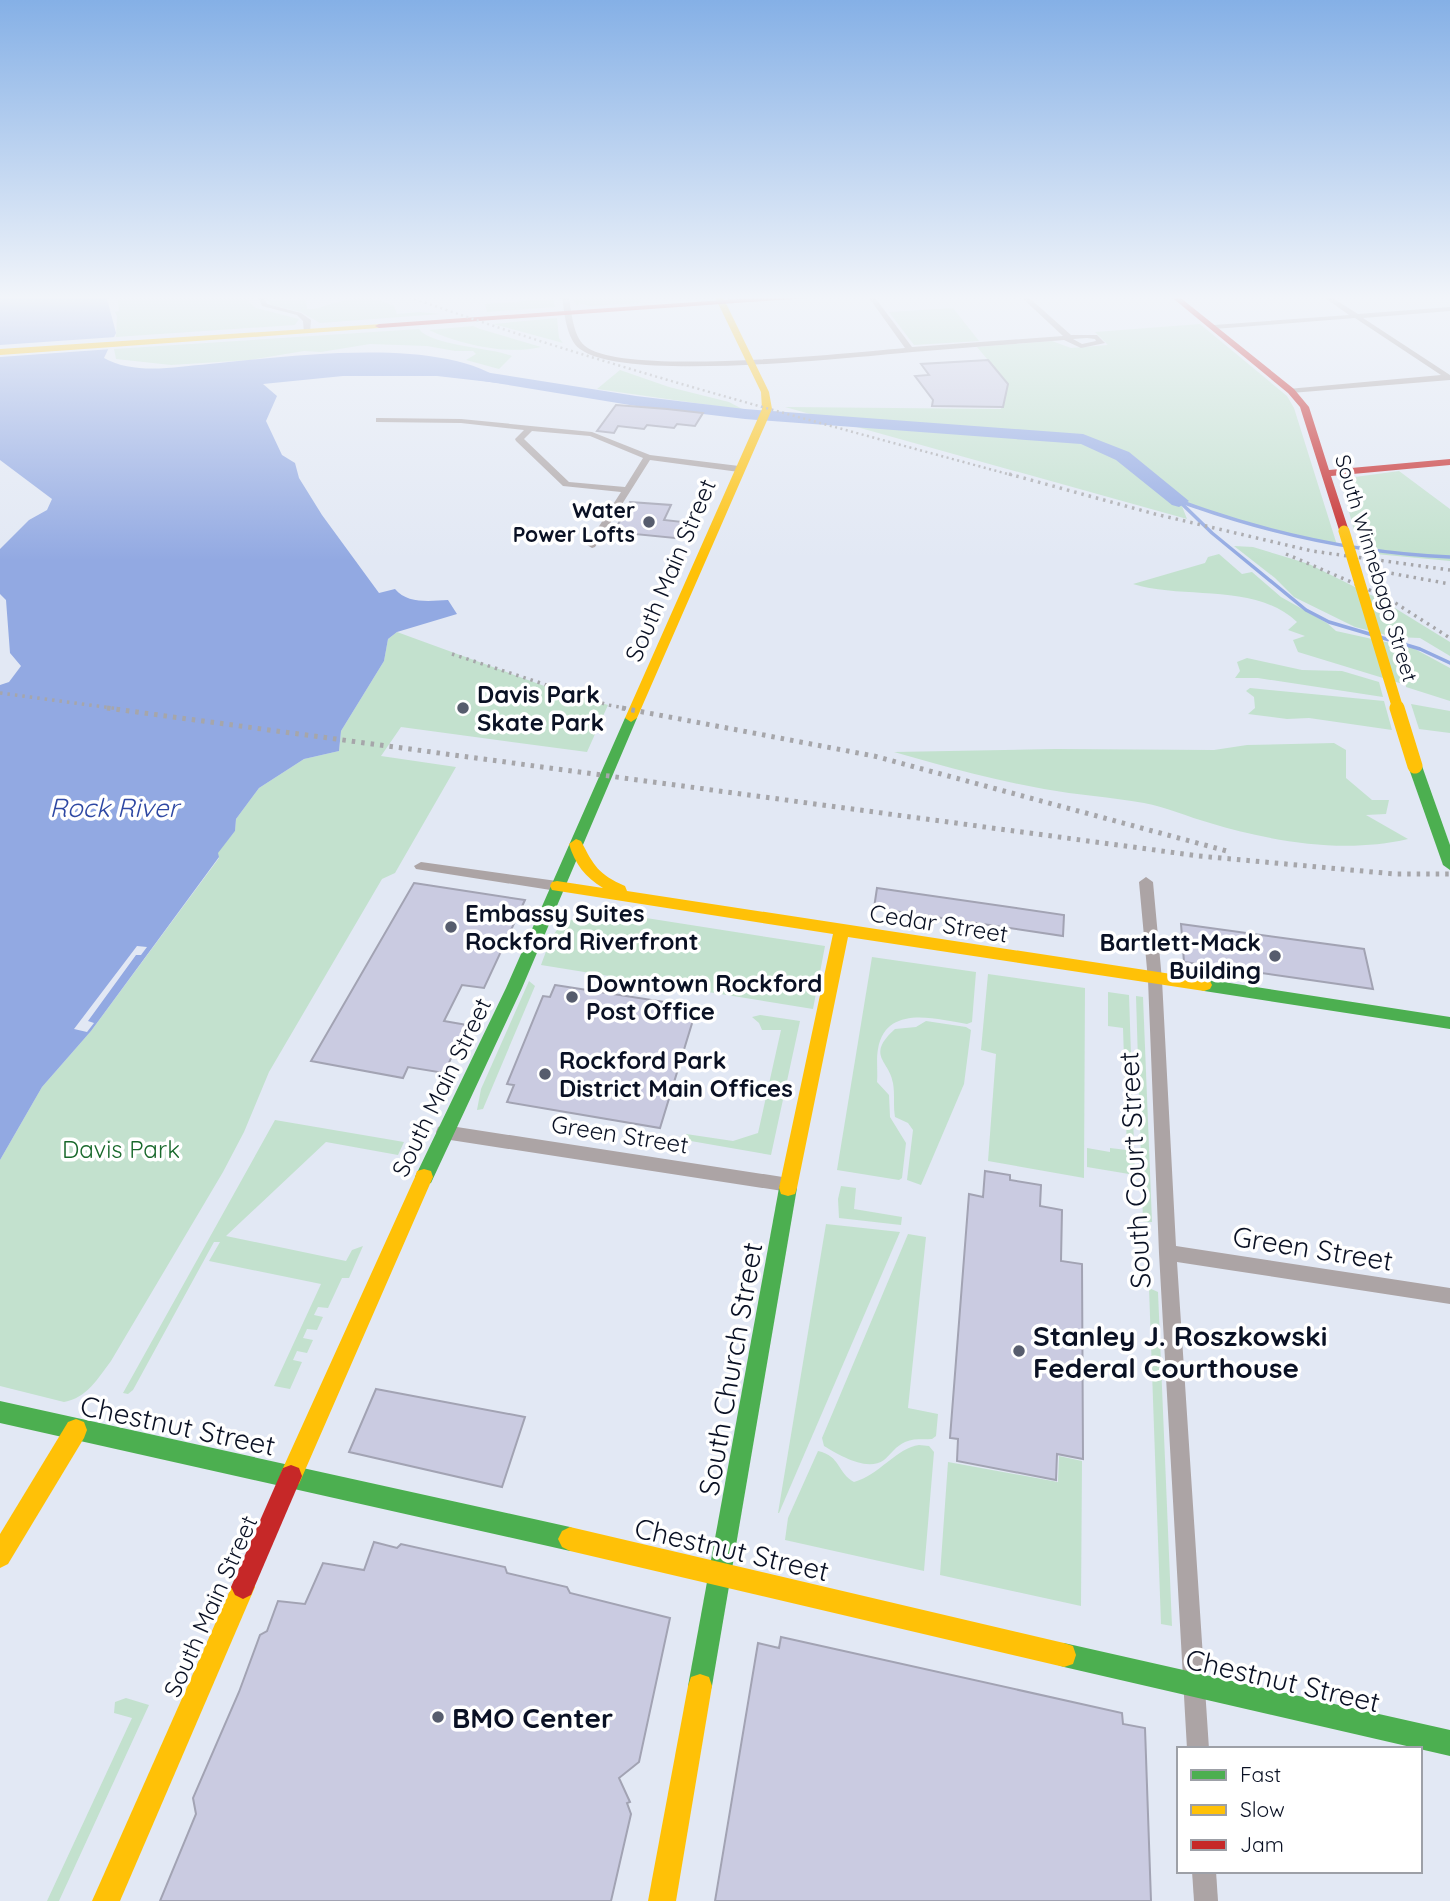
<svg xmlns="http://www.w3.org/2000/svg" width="1450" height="1901" font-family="Quicksand,sans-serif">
	<rect width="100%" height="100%" fill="#e2e8f4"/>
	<!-- green -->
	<g fill="#c3e1ce">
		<polygon points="122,295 250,295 249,302 256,308 299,319 295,325 116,337 117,316 115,312 119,311 118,301"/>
		<polygon points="638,295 640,303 589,306 579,303 577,306 572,299"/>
		<path d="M267 296 272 301 306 299 307 309C317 310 324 306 334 303 353 297 376 296 394 306L397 314 419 312 441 314 320 323 301 312 271 305 265 297Z"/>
		<polygon points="553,299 555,307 487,312 485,304"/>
		<polygon points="953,308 979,341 914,345 889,312"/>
		<polygon points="557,318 559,338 563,343 493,324"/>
		<polygon points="1200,324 1287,396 1294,408 1337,545 1275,532 1180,501 1187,519 785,407 1001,409 1008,384 977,347 1052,341 1071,348 1108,345 1095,332"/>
		<path d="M473 326 480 329 541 347C507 355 461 345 429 330Z"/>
		<path d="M419 329C429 345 493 348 512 356L499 369 466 360 476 354 473 351H455L427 346 370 344 321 352 304 351 250 360 171 365 116 359 114 349Z"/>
		<polygon points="620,370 669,387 729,402 744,410 597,389"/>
		<polygon points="1399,471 1450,509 1450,561 1365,553 1359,532 1354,530 1340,479"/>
		<polygon points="1234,546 1253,547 1309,564 1385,602 1450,642 1450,656 1420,638 1394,637 1355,627 1294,597 1275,578"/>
		<path d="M1219 554 1242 574 1252 572 1281 597 1327 623 1336 631 1413 648 1450 668V701L1406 687V685L1298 652 1293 640 1305 636 1288 630 1297 622C1254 582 1185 600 1133 584L1205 563 1208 557Z"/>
		<path d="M397 632 550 688 608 705 587 752 401 727 381 756 456 767 395 873 382 879 269 1072 244 1132 223 1172 111 1361C98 1378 87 1398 64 1402L0 1386V1160L42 1087 91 1031 219 858 217 853 235 831 236 819 259 788 304 759 339 751 341 731 384 661 388 639Z"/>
		<polygon points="1247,658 1302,670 1342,671 1379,682 1383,697 1258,678 1235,678 1240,671 1237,662"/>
		<polygon points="1250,688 1384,701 1392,730 1309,718 1287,719 1248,714 1255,708 1254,697 1246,691"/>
		<polygon points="1411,704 1450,711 1450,733 1419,729"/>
		<path d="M1334 743 1346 750V778L1372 800H1389L1386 814 1366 815 1408 839C1344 854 1273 842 1210 823 1188 817 1166 807 1144 803 1111 797 1077 795 1044 789 993 780 943 766 894 752L1056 749 1214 750 1247 745Z"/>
		<path d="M588 915H627L825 946 813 1009 541 965C553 935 553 922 588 915Z"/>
		<path d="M872 957 976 972 972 1022 967 1024C936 1019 886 1004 878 1049 876 1060 878 1072 877 1082L889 1095 890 1117 906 1143 902 1178 899 1180 837 1170Z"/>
		<polygon points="988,974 1085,988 1084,1178 988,1161 996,1054 981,1050"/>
		<polygon points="529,981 535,986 483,1109 477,1110 481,1089"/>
		<polygon points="1108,992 1129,995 1135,1175 1087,1167 1087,1148 1110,1152 1110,1148 1127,1150 1123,1028 1108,1026"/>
		<polygon points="1136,996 1143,997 1152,1222 1143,1222"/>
		<polygon points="760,1015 800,1021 771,1155 685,1140 686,1134 733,1141 758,1133 781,1030 762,1030 759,1023 752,1017"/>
		<path d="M926 1021 966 1027 971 1030 964 1084 921 1185 907 1180 913 1130 908 1123 895 1117C893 1106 895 1095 893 1083 890 1061 865 1056 895 1029L916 1027Z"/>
		<polygon points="275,1120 404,1142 398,1155 326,1142 226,1236 346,1261 352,1250 363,1246 349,1278 342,1278 328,1308 318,1307 314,1315 323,1317 317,1330 307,1329 303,1338 313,1340 307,1353 297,1351 293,1360 302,1362 290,1389 274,1386 321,1284 209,1261 220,1242 214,1242 133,1390 128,1394 123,1393"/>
		<polygon points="841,1186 856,1188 854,1209 902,1217 901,1225 839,1218 838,1199"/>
		<polygon points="826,1224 900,1232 779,1513 778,1513"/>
		<path d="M908 1234 926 1237 908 1408 938 1414 936 1436 932 1439C923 1440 914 1438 905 1442 896 1446 891 1454 884 1460 867 1472 839 1455 824 1446L822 1438Z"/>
		<polygon points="1149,1288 1158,1292 1172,1626 1161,1624"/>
		<path d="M919 1445 929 1446 934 1452 924 1571 785 1540 788 1518 818 1451C841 1456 837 1473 854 1482 878 1476 898 1447 919 1445Z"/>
		<polygon points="1059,1456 1082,1461 1081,1606 940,1575 948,1462 1058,1482"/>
		<polygon points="126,1698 149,1705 59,1901 47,1901 132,1718 114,1713 115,1702"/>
	</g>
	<!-- water -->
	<path fill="#92a9e2" d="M0 295H106L116 333 104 358C134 375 175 367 209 364 286 357 446 334 507 384L437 376H343L263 384 277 396 266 421 282 455 295 463 299 478 322 515 379 593 395 589C407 604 430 601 448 600L457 614 397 632 388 639 384 661 341 731 339 751 304 759 259 788 236 819 235 831 218 853 219 857 91 1031 42 1087 0 1160V685L9 682 21 666 10 653 6 600 0 594V549L29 520 47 510 52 499 0 460Z"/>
	<!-- pier -->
	<g fill="#e2e8f4">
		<polygon points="116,337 112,349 0,357 0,345"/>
		<polygon points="137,946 147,947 141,955 136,955 88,1021 94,1023 87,1032 74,1029"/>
	</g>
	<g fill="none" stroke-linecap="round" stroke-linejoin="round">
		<!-- stream -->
		<g stroke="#92a9e2" stroke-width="3.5">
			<polyline points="1179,501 1212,533 1306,610 1329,622 1420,649 1450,663"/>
			<path d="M1182 502C1270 534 1357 553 1450 557"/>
		</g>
		<!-- river -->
		<polygon fill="#92a9e2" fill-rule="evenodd" points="465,369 636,396 745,409 1083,434 1129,452 1189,501 1179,507 1172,505 1116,460 1081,444 745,419 636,406 459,377 457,374 459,371"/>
	</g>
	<!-- building -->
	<g fill="#cacbe1" stroke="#a2a3b3" stroke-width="2">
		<polygon points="988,360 1008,384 1003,407 932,406 933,400 915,376 929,375 921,364"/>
		<polygon points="616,405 667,409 703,413 695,426 677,424 674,428 647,425 644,429 618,426 614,433 597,431"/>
		<polygon points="630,502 671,505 664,520 692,523 685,539 614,532"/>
		<polygon points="414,883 525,900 484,988 462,985 444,1021 467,1025 444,1073 408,1067 403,1078 311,1061"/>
		<polygon points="877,888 1064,915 1063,936 874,908"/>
		<polygon points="1181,924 1364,949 1373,989 1184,962"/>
		<polygon points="555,985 697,1007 660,1128 507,1102 514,1085 507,1084 543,996 550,997"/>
		<polygon points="985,1171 1010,1175 1010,1180 1041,1185 1040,1206 1062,1210 1061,1261 1082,1264 1083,1459 1057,1454 1056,1480 957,1461 958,1439 950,1438 969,1194 983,1197"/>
		<polygon points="376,1389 525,1417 502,1487 349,1452"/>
		<polygon points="374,1542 397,1548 401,1544 505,1567 507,1573 567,1587 570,1593 670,1618 639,1762 619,1778 630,1802 627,1803 631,1814 611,1901 160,1901 196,1814 193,1798 239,1692 260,1635 267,1631 278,1601 305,1604 323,1563 364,1570"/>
		<polygon points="781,1637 1122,1713 1123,1724 1145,1728 1151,1901 715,1901 758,1643 779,1648"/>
	</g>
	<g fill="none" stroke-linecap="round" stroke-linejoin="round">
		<!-- street -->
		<g fill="#aca4a5" fill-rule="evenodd">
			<polygon points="258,295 264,295 267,304 301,313 311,320 310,333 304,333 303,321 297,315 262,306"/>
			<path d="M562 295H568C572 310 572 335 585 346 621 377 850 353 905 348L867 295H873L912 347 1063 336 1019 295H1026L1071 335H1097L1105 343 1081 348 1064 340C1017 344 971 347 925 351 861 356 626 384 580 349 566 339 564 311 562 295ZM1087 338 1095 339 1096 341 1082 344 1073 339Z"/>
			<polygon points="1321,295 1328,295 1358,314 1450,307 1450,311 1363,318 1450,375 1450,380 1291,393 1288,393 1288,389 1441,375 1355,318 1214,329 1210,327 1214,325 1349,315"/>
			<path d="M379 418 461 419 592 432 650 455 739 466 743 469 739 472 650 460 595 547 592 548 587 545 621 492 563 486 516 441 515 439 524 430 461 423 376 422V418ZM532 431 590 436 643 458 625 487 569 482 524 439Z"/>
			<polygon points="421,862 557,881 564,886 557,891 416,869 414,866"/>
			<polygon points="1146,877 1153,882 1162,980 1176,1246 1450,1288 1450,1304 1177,1262 1209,1749 1187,1749 1159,1253 1148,980 1139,882"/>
			<polygon points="444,1125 789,1178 795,1180 797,1185 795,1190 789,1192 444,1139 438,1137 436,1132 438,1127"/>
			<polygon points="1192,1871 1216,1871 1218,1901 1194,1901"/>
		</g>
		<!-- fast -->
		<g fill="#4caf50" fill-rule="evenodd">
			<polygon points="631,714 637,718 522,988 431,1183 424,1185 417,1183 415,1177 506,988 625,718"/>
			<polygon points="1415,762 1422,766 1450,845 1450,870 1443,865 1408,766"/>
			<polygon points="1204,979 1450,1017 1450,1029 1204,991 1198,989 1196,985 1198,981"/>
			<polygon points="788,1180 795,1182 797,1188 712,1686 709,1695 700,1698 691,1695 688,1686 779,1188 781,1182"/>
			<polygon points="0,1401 570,1527 578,1531 582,1539 578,1547 570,1551 0,1423"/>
			<polygon points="1064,1643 1450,1730 1450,1756 1064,1667 1055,1664 1052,1655 1055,1646"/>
		</g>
		<!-- slow -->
		<g fill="#ffc107" fill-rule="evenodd">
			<polygon points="714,295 722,295 769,392 772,409 637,718 631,722 625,718 762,409 761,392"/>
			<polygon points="382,324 379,328 0,355 0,349"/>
			<path d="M576 839 581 841C594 866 598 874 625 886L627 891 1204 979 1210 981 1212 985 1210 989 1204 991 848 937 797 1188 795 1194 788 1196 781 1194 779 1188 833 934 552 890 550 886 552 882 557 881 603 888C585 877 575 864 569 844Z"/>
			<polygon points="424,1169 431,1171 433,1177 299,1484 291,1487 283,1484 280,1476 283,1468 415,1177 417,1171"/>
			<polygon points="76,1419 84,1422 87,1430 84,1438 8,1564 0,1568 0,1534 68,1422"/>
			<polygon points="570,1527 1064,1643 1073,1646 1076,1655 1073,1664 1064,1667 570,1551 562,1547 558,1539 562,1531"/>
			<polygon points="243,1575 251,1579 255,1587 120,1901 92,1901 235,1579"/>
			<polygon points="700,1674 709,1677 712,1686 676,1901 648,1901 688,1686 691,1677"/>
		</g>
		<!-- jam -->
		<g fill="#c62828" fill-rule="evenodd">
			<polygon points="795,295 827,295 823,297 379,328 375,326 379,324"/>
			<polygon points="1169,295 1177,295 1294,389 1309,407 1329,470 1450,459 1450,465 1331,476 1349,531 1340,533 1300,407 1288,393"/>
			<polygon points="291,1465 299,1468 302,1476 251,1595 243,1599 235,1595 231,1587 283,1468"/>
		</g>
		<!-- rail-far2 -->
		<path stroke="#a6a6aa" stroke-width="2.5" stroke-dasharray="2 3.5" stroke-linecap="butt" d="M404 295C604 367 810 420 1015 476"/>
		<!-- rail-far1 -->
		<g stroke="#a6a6aa" stroke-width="3.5" stroke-dasharray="2.5 5" stroke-linecap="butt">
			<polyline points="1009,474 1155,514 1312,551 1450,570"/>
			<polyline points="1286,554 1386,597 1450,638"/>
			<polyline points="1384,572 1450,584"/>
			<polyline points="452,654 608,705 631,709"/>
			<polyline points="0,693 120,709"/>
		</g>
		<!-- rail -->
		<g stroke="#a6a6aa" stroke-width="5" stroke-dasharray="3.5 6" stroke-linecap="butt">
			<polyline points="107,708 1199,856 1395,874 1450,874"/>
			<polyline points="622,708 874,756 1227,851"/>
		</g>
		<!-- slow-bridge-far1 -->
		<polyline stroke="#ffc107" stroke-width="11" points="1344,531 1398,709"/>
		<!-- slow-bridge -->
		<polyline stroke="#ffc107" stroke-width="15" points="1397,708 1415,766"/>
	</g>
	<!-- sky -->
	<linearGradient id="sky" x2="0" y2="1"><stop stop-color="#85b0e6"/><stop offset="0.53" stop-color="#f2f5fa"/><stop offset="1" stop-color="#f2f5fa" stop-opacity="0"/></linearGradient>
	<rect width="1450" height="561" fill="url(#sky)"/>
	<!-- markers -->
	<g fill="#565c6d" stroke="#fff" stroke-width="2.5">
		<circle cx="649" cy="522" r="7"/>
		<circle cx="463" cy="708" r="7"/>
		<circle cx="451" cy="927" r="7"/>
		<circle cx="1275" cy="956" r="7"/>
		<circle cx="572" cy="997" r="7"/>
		<circle cx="545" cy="1074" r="7"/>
		<circle cx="1019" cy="1351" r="7"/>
		<circle cx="438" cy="1717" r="7"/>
	</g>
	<g text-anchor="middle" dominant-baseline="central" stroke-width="7" stroke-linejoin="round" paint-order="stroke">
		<!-- far-poi labels -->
		<g font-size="21" font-weight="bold" fill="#0a1124" stroke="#fff" text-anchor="end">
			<text x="635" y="510">Water<tspan x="635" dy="24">Power Lofts</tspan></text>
		</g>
		<!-- far-street labels -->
		<g font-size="21" fill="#0a1124" stroke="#fff">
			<text transform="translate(1377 568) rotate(73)">South Winnebago Street</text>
		</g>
		<!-- street labels -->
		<g font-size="24" fill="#0a1124" stroke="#fff">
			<text transform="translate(670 570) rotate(-67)">South Main Street</text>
			<text transform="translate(939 923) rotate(9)">Cedar Street</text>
			<text transform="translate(441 1087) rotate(-64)">South Main Street</text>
			<text transform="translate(620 1134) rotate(9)">Green Street</text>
			<text transform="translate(210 1606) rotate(-66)">South Main Street</text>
		</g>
		<!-- poi labels -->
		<g font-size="24" font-weight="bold" fill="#0a1124" stroke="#fff" text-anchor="start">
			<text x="477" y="694">Davis Park<tspan x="477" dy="28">Skate Park</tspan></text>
			<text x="465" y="913">Embassy Suites<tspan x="465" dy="28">Rockford Riverfront</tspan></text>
			<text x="1261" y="942" text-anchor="end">Bartlett-Mack<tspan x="1261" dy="28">Building</tspan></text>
			<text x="586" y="983">Downtown Rockford<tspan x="586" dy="28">Post Office</tspan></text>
			<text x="559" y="1060">Rockford Park<tspan x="559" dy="28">District Main Offices</tspan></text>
		</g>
		<!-- park labels -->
		<g font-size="24" fill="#19692c" stroke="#fff">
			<text x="121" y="1149">Davis Park</text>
		</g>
		<!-- water labels -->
		<g font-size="26" font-style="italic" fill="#2e48a3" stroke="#fff">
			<text x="114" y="807">Rock River</text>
		</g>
		<!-- near-street labels -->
		<g font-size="28" fill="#0a1124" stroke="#fff">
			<text transform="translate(1134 1170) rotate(-93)">South Court Street</text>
			<text transform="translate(1313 1248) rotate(9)">Green Street</text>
			<text transform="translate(730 1369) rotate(-80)">South Church Street</text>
			<text transform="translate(178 1425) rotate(12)">Chestnut Street</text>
			<text transform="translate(732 1549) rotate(13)">Chestnut Street</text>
			<text transform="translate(1283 1680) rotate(13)">Chestnut Street</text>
		</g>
		<!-- near-poi labels -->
		<g font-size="28" font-weight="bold" fill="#0a1124" stroke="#fff" text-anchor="start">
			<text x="1033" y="1335">Stanley J. Roszkowski<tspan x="1033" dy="32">Federal Courthouse</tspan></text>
			<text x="452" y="1717">BMO Center</text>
		</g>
	</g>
	<!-- legend -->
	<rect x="1177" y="1747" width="245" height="126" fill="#ffffff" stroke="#9da0a7" stroke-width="2"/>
	<rect x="1191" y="1770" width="35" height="10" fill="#4caf50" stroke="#9da0a7" stroke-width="2"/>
	<text x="1240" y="1782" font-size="21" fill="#0a1124">Fast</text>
	<rect x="1191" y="1805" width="35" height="10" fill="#ffc107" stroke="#9da0a7" stroke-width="2"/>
	<text x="1240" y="1817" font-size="21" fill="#0a1124">Slow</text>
	<rect x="1191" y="1840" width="35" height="10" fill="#c62828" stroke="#9da0a7" stroke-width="2"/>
	<text x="1240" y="1852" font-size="21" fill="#0a1124">Jam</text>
</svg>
